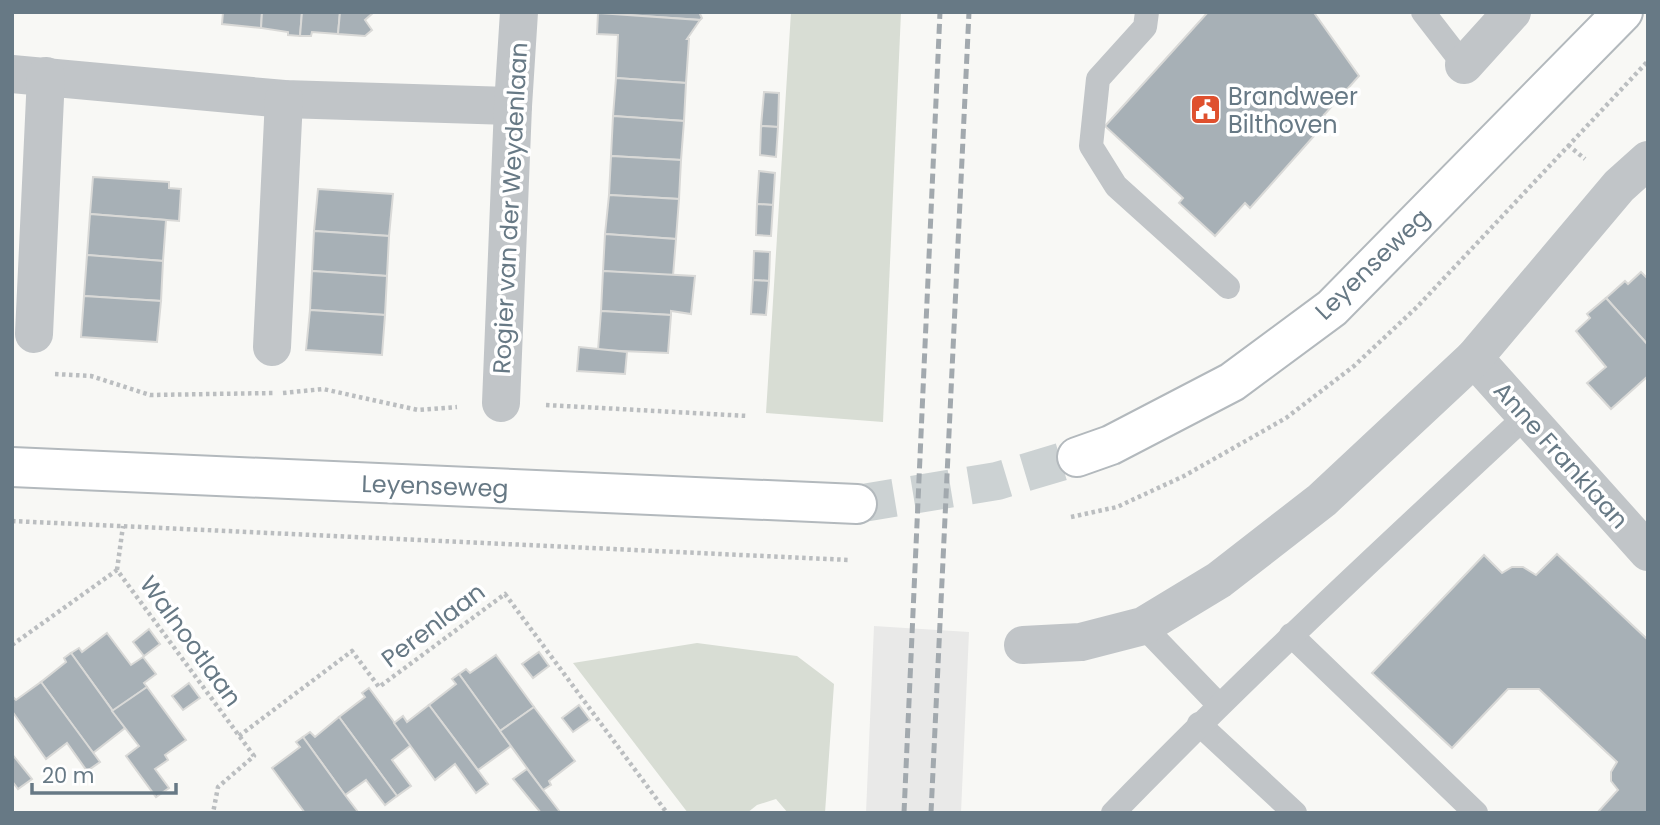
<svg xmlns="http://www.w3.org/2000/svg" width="1660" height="825" font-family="Poppins,sans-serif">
	<rect width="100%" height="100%" fill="#f8f8f5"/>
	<!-- built -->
	<polygon fill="#e9e9e8" points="874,626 969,632 961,813 866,813"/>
	<!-- green -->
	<g fill="#d8ddd4">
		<polygon points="791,12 901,12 883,422 766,413"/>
		<polygon points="697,643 797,656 834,684 825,813 788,813 776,799 757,805 747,813 688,813 573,663"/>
	</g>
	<!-- building -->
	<g fill="#a7b0b6" stroke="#d9d9d7" stroke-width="2">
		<polygon points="223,12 262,12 261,28 222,24"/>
		<polygon points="262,12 302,12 300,36 288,35 288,32 261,28"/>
		<polygon points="302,12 340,12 338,34 312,32 311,36 300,36"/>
		<polygon points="340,12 374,12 365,20 372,30 365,36 338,34"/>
		<polygon points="699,12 702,18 700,20 598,13"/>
		<polygon points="1208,12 1318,12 1315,14 1359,76 1324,115 1329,119 1250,208 1245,203 1215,236 1179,203 1183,198 1105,126"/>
		<polygon points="598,13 700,20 687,39 689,39 686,83 616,78 618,35 597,34"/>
		<polygon points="616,78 686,83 684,121 613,116"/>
		<polygon points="764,92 779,93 778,127 761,126"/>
		<polygon points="613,116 684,121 681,160 611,156"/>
		<polygon points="761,126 778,127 776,157 760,155"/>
		<polygon points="611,156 681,160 679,199 609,195"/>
		<polygon points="759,171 775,173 773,205 757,204"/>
		<polygon points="93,177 169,182 169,188 181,189 179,221 90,214"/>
		<polygon points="318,189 393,194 389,236 314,231"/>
		<polygon points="609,195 679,199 676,239 605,234"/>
		<polygon points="757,204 773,205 771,236 756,235"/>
		<polygon points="90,214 166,220 163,261 87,255"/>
		<polygon points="314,231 389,236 387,276 312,271"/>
		<polygon points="605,234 676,239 673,276 603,271"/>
		<polygon points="754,251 770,252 769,281 753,280"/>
		<polygon points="87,255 163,261 161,301 84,296"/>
		<polygon points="312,271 387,276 385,315 310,310"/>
		<polygon points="603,271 695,276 691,314 671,311 671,315 601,311"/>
		<polygon points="1641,272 1648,279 1648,345 1606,298 1625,281 1628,284"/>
		<polygon points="753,280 769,281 766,315 751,314"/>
		<polygon points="84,296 161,301 157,342 81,337"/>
		<polygon points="1606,298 1648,345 1648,376 1611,409 1587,383 1606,367 1576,331 1590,318 1587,314"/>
		<polygon points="310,310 385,315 382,355 306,350"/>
		<polygon points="601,311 671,315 668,353 598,350"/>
		<polygon points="579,347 627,352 625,374 577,371"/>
		<polygon points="1557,554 1648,640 1648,813 1597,813 1618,790 1611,781 1611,772 1617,762 1539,689 1508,689 1452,748 1372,673 1484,555 1502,573 1512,567 1523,567 1536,575"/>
		<polygon points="149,629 160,644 144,656 133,642"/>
		<polygon points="107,633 131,665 143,657 156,674 144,683 147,687 113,711 71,653 79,648 82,652"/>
		<polygon points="539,652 549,666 533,678 522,664"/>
		<polygon points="71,653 125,728 93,753 41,682 66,662 64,658"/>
		<polygon points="496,655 534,707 500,731 459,674 466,669 470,673"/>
		<polygon points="459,674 511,746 478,770 429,705 456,684 452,679"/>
		<polygon points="41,682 100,762 87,771 67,743 46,759 12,711 12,696 16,700"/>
		<polygon points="189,683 200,698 183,710 172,696"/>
		<polygon points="147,687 186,740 165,755 168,760 155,769 169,788 156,797 126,756 139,746 112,711"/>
		<polygon points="369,688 411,745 392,760 411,786 397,796 339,717 365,697 362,693"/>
		<polygon points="429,705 488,784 476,793 455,764 435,780 394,723 403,716 407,722"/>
		<polygon points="579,705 590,720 573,732 562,718"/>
		<polygon points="534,707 575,761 549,781 551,785 543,790 500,731"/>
		<polygon points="339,717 397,796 385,805 366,780 345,795 303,737 310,732 315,737"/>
		<polygon points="303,737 345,795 358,812 305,813 272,768 300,747 296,742"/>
		<polygon points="12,754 32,779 18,789 12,781"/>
		<polygon points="527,769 543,790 560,812 541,813 513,779"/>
	</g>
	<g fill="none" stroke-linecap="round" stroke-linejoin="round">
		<!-- secondary-tunnel -->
		<polyline stroke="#ccd2d3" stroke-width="38" stroke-dasharray="38 19" stroke-linecap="butt" points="857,504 997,481 1077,457"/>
		<defs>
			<g id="secondary">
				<polyline points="1077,457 1111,445 1232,382 1332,308 1623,12"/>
				<polyline points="12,467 857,504"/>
			</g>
		</defs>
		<!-- secondary casing -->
		<use href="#secondary" stroke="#b3b9bd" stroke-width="42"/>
		<!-- path -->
		<g stroke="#bbbec0" stroke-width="4.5" stroke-dasharray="3.5 3.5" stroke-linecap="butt">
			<polyline points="1568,145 1585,159"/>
			<polyline points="55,374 91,376 150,395 274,393"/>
			<polyline points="283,393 323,389 418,410 457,407"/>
			<polyline points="546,405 748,416"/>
			<polyline points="1071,517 1117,507 1184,476 1286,418 1354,366 1417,307 1648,61"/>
			<polyline points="12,521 849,560"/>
			<polyline points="117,570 123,526"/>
			<polyline points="12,645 117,570 254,756 218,787 213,813"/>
			<polyline points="239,736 352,651 379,687 505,594 667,813"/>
		</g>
		<!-- lane -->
		<g stroke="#c1c5c8" stroke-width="24">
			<polyline points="1147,12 1145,27 1098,79 1091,146 1116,186 1228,287"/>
			<polyline points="1423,12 1464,65"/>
			<polyline points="1143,626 1219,705"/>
			<polyline points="1291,635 1476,813"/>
			<polyline points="1199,724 1295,813"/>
			<path d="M1113 813C1246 676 1386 546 1526 416"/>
		</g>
		<!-- street -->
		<g stroke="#c1c5c8" stroke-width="38">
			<polyline points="1464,65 1512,12"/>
			<polyline points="12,74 284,99 513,106"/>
			<polyline points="34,334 46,76"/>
			<polyline points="272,347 284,99"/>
			<polyline points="1474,358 1648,552"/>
			<polyline points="501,403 513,106 519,12"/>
			<polyline points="1023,645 1081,642 1143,626 1219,580 1322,500 1474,358 1619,186 1648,160"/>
		</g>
		<!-- secondary -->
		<use href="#secondary" stroke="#fff" stroke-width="38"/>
		<!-- rail -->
		<g stroke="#a2a9ae" stroke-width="5" stroke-dasharray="10 5" stroke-linecap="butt">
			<polyline points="904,813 940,12"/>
			<polyline points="931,813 969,12"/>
		</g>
	</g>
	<!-- icons -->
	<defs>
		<symbol id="civic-square" viewBox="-11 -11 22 22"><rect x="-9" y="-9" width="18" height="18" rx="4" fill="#df502e" stroke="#fff"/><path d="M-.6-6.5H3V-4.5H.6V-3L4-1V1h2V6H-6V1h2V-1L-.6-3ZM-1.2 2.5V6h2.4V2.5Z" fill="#fff"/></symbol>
	</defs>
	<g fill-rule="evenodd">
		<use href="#civic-square" x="1188" y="92" width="35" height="35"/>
	</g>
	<g text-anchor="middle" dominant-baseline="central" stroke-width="7" stroke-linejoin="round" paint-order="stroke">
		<!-- poi labels -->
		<g font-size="24" fill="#677985" stroke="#fff" text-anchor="start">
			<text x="1228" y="96">Brandweer<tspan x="1228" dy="28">Bilthoven</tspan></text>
		</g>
		<!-- street labels -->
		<g font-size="24" fill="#677985" stroke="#fff">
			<text transform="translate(510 208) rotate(-87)">Rogier van der Weydenlaan</text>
			<text transform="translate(1372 264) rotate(-44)">Leyenseweg</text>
			<text transform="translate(1561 455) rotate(48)">Anne Franklaan</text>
			<text transform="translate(435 486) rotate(2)">Leyenseweg</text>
			<text transform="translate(433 625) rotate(-37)">Perenlaan</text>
			<text transform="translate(191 641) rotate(54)">Walnootlaan</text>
		</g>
	</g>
	<!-- border -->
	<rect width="1660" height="825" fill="none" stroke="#677985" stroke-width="28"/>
	<!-- scale -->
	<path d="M32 783v10h144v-10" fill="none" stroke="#677985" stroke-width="3.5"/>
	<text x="42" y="783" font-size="21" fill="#677985" stroke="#ffffff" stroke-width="5" paint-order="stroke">20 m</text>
</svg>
